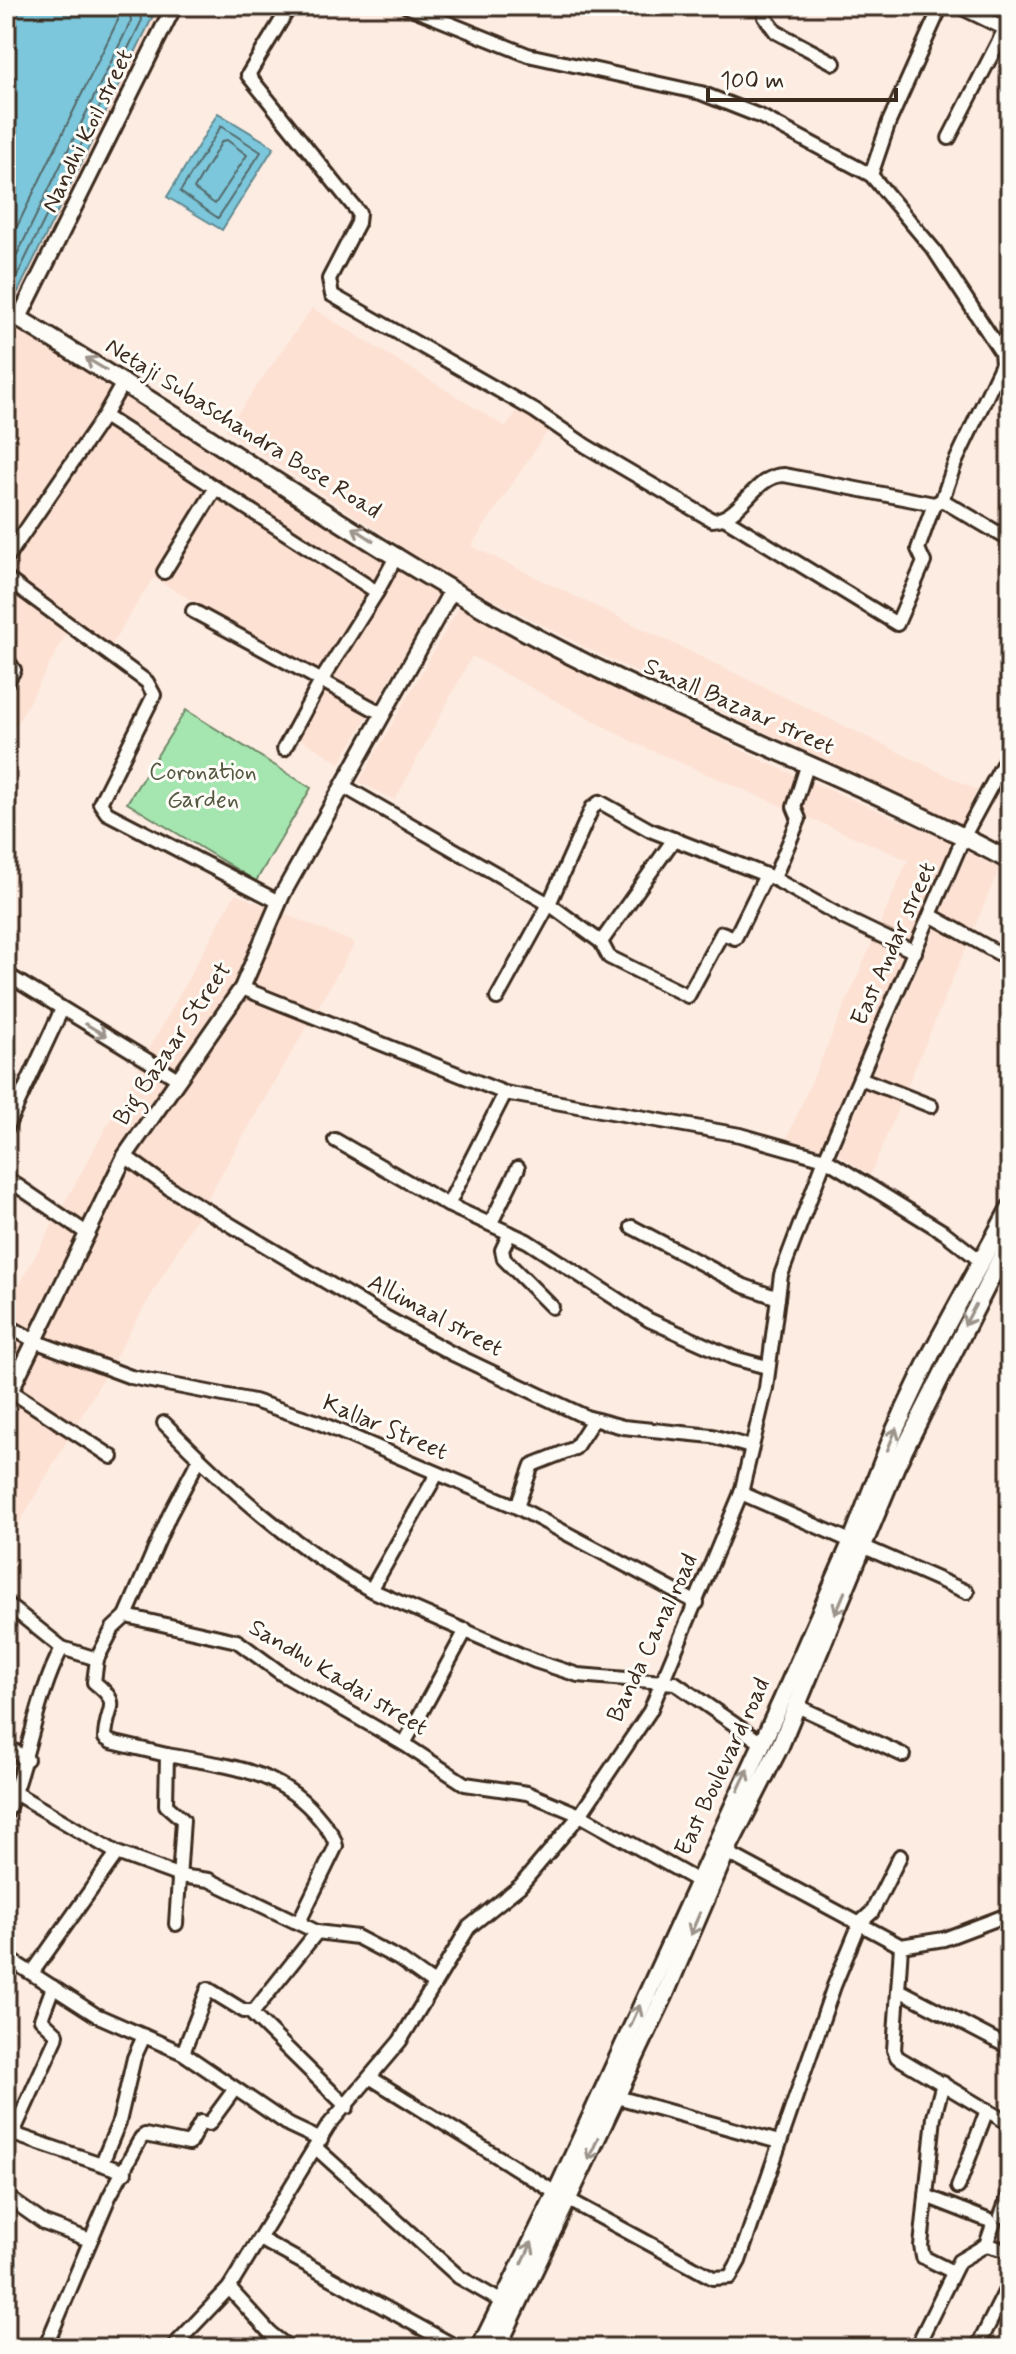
<svg xmlns="http://www.w3.org/2000/svg" width="1016" height="2354" font-family="Mynerve,sans-serif">
	<rect width="100%" height="100%" fill="#fdece2"/>
	<filter id="ink" filterUnits="userSpaceOnUse"><feTurbulence type="fractalNoise" baseFrequency=".0125" numOctaves="2"/><feDisplacementMap in="SourceGraphic" scale="16" xChannelSelector="R" yChannelSelector="G"/><feConvolveMatrix kernelMatrix="1 2 1 2 8 2 1 2 1" color-interpolation-filters="sRGB"/></filter>
	<g filter="url(#ink)">
		<!-- built -->
		<g fill="#fde1d3">
			<polygon points="159,6 183,6 34,300 18,292 6,314 6,286 19,291"/>
			<polygon points="312,308 506,427 528,396 558,415 471,546 977,790 962,825 599,654 441,573 226,430"/>
			<polygon points="6,322 46,343 388,562 442,592 340,763 299,738 287,760 275,752 322,675 153,578 108,650 70,627 6,744"/>
			<polygon points="459,607 767,763 951,842 942,874 820,1148 787,1138 908,860 639,745 472,656 395,800 359,782"/>
			<polygon points="969,849 999,869 870,1175 838,1154"/>
			<polygon points="235,894 355,943 6,1546 6,1309"/>
		</g>
		<!-- green -->
		<polygon fill="#a5e6b0" stroke="#708867" stroke-width="2" points="186,710 311,788 256,881 127,803"/>
		<!-- water -->
		<g fill="#7bc7db" stroke="#61888f" stroke-width="2">
			<polygon points="6,6 141,6 154,14 18,292 6,286"/>
			<polygon points="218,113 274,147 222,230 167,197"/>
		</g>
		<g fill="none" stroke-linecap="round" stroke-linejoin="round">
			<!-- shore -->
			<g stroke="#55696a" stroke-width="2">
				<polygon points="221,126 261,152 218,218 180,192"/>
				<polygon points="227,140 247,155 215,204 194,189 222,141"/>
				<polyline points="6,249 118,20 117,6"/>
				<polyline points="6,269 11,267 131,21 129,6"/>
				<polyline points="6,279 16,278 142,20 139,6"/>
			</g>
			<defs>
				<g id="minor">
					<path d="M290 6 248 75 359 213 358 223 329 279 332 295 535 411 586 446 712 520C741 520 754 475 784 475L934 504 942 500 1010 540"/>
					<polyline points="406,6 528,55 701,93 762,117 871,175 934,250 1001,352 1002,364 955,463 942,500"/>
					<polyline points="765,6 765,17 776,32 834,63"/>
					<polyline points="958,6 1010,31"/>
					<polyline points="949,138 1005,29"/>
					<polyline points="871,175 889,122 941,6"/>
					<polyline points="124,381 104,416 377,592 397,555"/>
					<polyline points="724,518 897,624 924,562 918,549 934,504"/>
					<polyline points="6,559 104,416"/>
					<polyline points="164,572 215,489"/>
					<polyline points="6,578 147,682 154,695 100,803 107,813 279,902"/>
					<polyline points="193,611 383,714"/>
					<polyline points="6,658 14,670 6,683"/>
					<polyline points="284,749 321,681 377,592"/>
					<polyline points="343,786 549,904 601,942 674,839"/>
					<polyline points="774,878 799,819 794,807 808,763"/>
					<polyline points="932,916 998,953 1010,955"/>
					<polyline points="601,942 609,957 688,996 722,933 735,938 766,875"/>
					<polyline points="6,974 178,1079"/>
					<polyline points="242,988 505,1093 740,1135 825,1159 945,1233 982,1262"/>
					<polyline points="497,998 549,904 592,808 600,802 650,830 771,877 844,918 915,952"/>
					<polyline points="860,1078 931,1106"/>
					<polyline points="6,1129 62,1009"/>
					<polyline points="335,1140 448,1205 527,1241 649,1320 734,1358 767,1367"/>
					<polyline points="125,1156 169,1188 385,1317 451,1353 586,1417 623,1427 712,1436 751,1447"/>
					<polyline points="6,1178 88,1234"/>
					<polyline points="448,1205 505,1093"/>
					<polyline points="491,1223 518,1168"/>
					<polyline points="632,1227 744,1286 778,1298"/>
					<polyline points="510,1233 502,1250 504,1259 552,1307"/>
					<polyline points="6,1325 37,1342 131,1377 254,1401 315,1421 517,1507 697,1603"/>
					<polyline points="11,1391 112,1457"/>
					<path d="M164 1423C226 1486 293 1547 371 1590"/>
					<polyline points="437,1474 371,1590 535,1661 578,1675 675,1683 760,1742"/>
					<polyline points="741,1493 967,1592"/>
					<polyline points="517,1507 532,1465 575,1448 593,1420"/>
					<polyline points="6,1603 62,1648 97,1659 113,1628 126,1616 237,1641 282,1674 404,1744 465,1784 527,1793 580,1815 696,1880"/>
					<polyline points="126,1616 169,1516 199,1459"/>
					<path d="M97 1659 94 1682C124 1706 106 1705 105 1738L111 1742 167 1755 166 1805 183 1820 176 1924"/>
					<polyline points="797,1706 903,1755"/>
					<polyline points="404,1744 466,1630"/>
					<polyline points="6,1746 27,1759"/>
					<path d="M167 1755C227 1766 280 1769 320 1819 327 1828 334 1835 336 1846L299 1922"/>
					<polyline points="15,1793 117,1853 180,1876 209,1880 317,1932 357,1937 399,1959 434,1984"/>
					<path d="M6 1814C29 1761 35 1699 62 1648"/>
					<polyline points="726,1852 901,1946 894,2050 897,2057 1010,2124"/>
					<polyline points="901,1946 944,1939 1010,1914"/>
					<polyline points="6,1957 96,2015 183,2053 289,2125 321,2140"/>
					<polyline points="32,1973 117,1853"/>
					<polyline points="901,1991 1010,2048"/>
					<polyline points="250,2012 347,2107"/>
					<polyline points="183,2053 208,1989 244,2011 254,2011 317,1932"/>
					<polyline points="371,2078 556,2193"/>
					<polyline points="943,2083 934,2117 921,2246 923,2257 953,2272"/>
					<polyline points="617,2097 779,2142"/>
					<polyline points="7,2132 125,2172"/>
					<polyline points="13,2133 56,2039 57,2034 41,2019 53,1987"/>
					<polyline points="316,2148 459,2277 504,2303"/>
					<polyline points="102,2163 119,2122 134,2058 144,2036"/>
					<polyline points="958,2187 987,2110"/>
					<polyline points="6,2196 44,2223 90,2240"/>
					<polyline points="926,2196 990,2221 993,2225 986,2245"/>
					<polyline points="569,2200 713,2278 730,2277 739,2261 834,1986 860,1923 872,1912 900,1856"/>
					<polyline points="1001,2216 1010,2192"/>
					<polyline points="260,2239 458,2348"/>
					<polyline points="229,2288 270,2333 289,2348"/>
					<polyline points="45,2348 109,2197 141,2138 145,2135 189,2144 201,2122 209,2124 234,2090"/>
					<polyline points="172,2348 229,2288 328,2126 400,2041 469,1927 520,1886 580,1815 650,1711 741,1493 766,1388 781,1275 825,1159 964,836 1010,751"/>
					<polyline points="916,2348 959,2261 986,2245 1010,2251"/>
					<polyline points="977,2348 1010,2282"/>
				</g>
				<g id="tertiary">
					<polyline points="19,318 174,6"/>
					<polyline points="6,1400 125,1156 242,988 282,895 452,590"/>
				</g>
				<g id="secondary">
					<path d="M6 311C186 417 356 542 541 640 694 721 858 779 1010 861"/>
					<polyline points="480,2348 556,2193 782,1700 851,1543 895,1430 931,1354 1010,1208"/>
					<polyline points="497,2348 665,1994 726,1852 780,1746 896,1466 1010,1240"/>
				</g>
			</defs>
			<!-- minor casing -->
			<use href="#minor" stroke="#3b2a1e" stroke-width="18"/>
			<!-- tertiary casing -->
			<use href="#tertiary" stroke="#3b2a1e" stroke-width="20"/>
			<!-- secondary casing -->
			<use href="#secondary" stroke="#3b2a1e" stroke-width="22"/>
			<!-- minor -->
			<use href="#minor" stroke="#fdfcf7" stroke-width="12"/>
			<!-- tertiary -->
			<use href="#tertiary" stroke="#fdfcf7" stroke-width="14"/>
			<!-- secondary -->
			<use href="#secondary" stroke="#fdfcf7" stroke-width="16"/>
		</g>
		<!-- one-way arrows -->
		<defs><path id="oneway-shaft" d="M-6 0H5M1.5-3L5.5 0L1.5 3" fill="none" stroke-width="1.6" stroke-linecap="round" stroke-linejoin="round" transform="scale(2)"/></defs>
		<g stroke="#9c938a">
			<use href="#oneway-shaft" transform="translate(96 364) rotate(-149)"/>
			<use href="#oneway-shaft" transform="translate(363 534) rotate(-147)"/>
			<use href="#oneway-shaft" transform="translate(96 1030) rotate(31)"/>
			<use href="#oneway-shaft" transform="translate(970 1315) rotate(118)"/>
			<use href="#oneway-shaft" transform="translate(892 1439) rotate(-68)"/>
			<use href="#oneway-shaft" transform="translate(840 1603) rotate(113)"/>
			<use href="#oneway-shaft" transform="translate(743 1780) rotate(-65)"/>
			<use href="#oneway-shaft" transform="translate(695 1924) rotate(113)"/>
			<use href="#oneway-shaft" transform="translate(635 2016) rotate(-66)"/>
			<use href="#oneway-shaft" transform="translate(593 2149) rotate(115)"/>
			<use href="#oneway-shaft" transform="translate(527 2253) rotate(-65)"/>
		</g>
	</g>
	<g text-anchor="middle" dominant-baseline="central" stroke-width="6" stroke-linejoin="round" paint-order="stroke">
		<!-- street labels -->
		<g font-size="24" fill="#3b2a1e" stroke="#fdfcf7">
			<text transform="translate(88 131) rotate(-64)">Nandhi Koil street</text>
			<text transform="translate(243 429) rotate(32)">Netaji Subaschandra Bose Road</text>
			<text transform="translate(739 707) rotate(24)">Small Bazaar street</text>
			<text transform="translate(894 944) rotate(-66)">East Andar street</text>
			<text transform="translate(173 1044) rotate(-56)">Big Bazaar Street</text>
			<text transform="translate(435 1316) rotate(28)">Allimaal street</text>
			<text transform="translate(385 1428) rotate(23)">Kallar Street</text>
			<text transform="translate(653 1638) rotate(-65)">Banda Canal road</text>
			<text transform="translate(338 1678) rotate(31)">Sandhu Kadai street</text>
			<text transform="translate(723 1767) rotate(-65)">East Boulevard road</text>
		</g>
		<!-- park labels -->
		<g font-size="24" fill="#565942" stroke="#fdfcf7">
			<text x="203" y="772">Coronation<tspan x="203" dy="28">Garden</tspan></text>
		</g>
	</g>
	<!-- margin -->
	<rect width="1016" height="2354" fill="none" stroke="#fdfcf7" stroke-width="32"/>
	<rect x="16" y="16" width="984" height="2322" fill="none" stroke="#3b2a1e" stroke-width="3" filter="url(#ink)"/>
	<!-- scale -->
	<path d="M708 88v12h188v-12" fill="none" stroke="#3b2a1e" stroke-width="4"/>
	<text x="720" y="88" font-size="24" fill="#3b2a1e" stroke="#fdfcf7" stroke-width="6" paint-order="stroke">100 m</text>
</svg>
